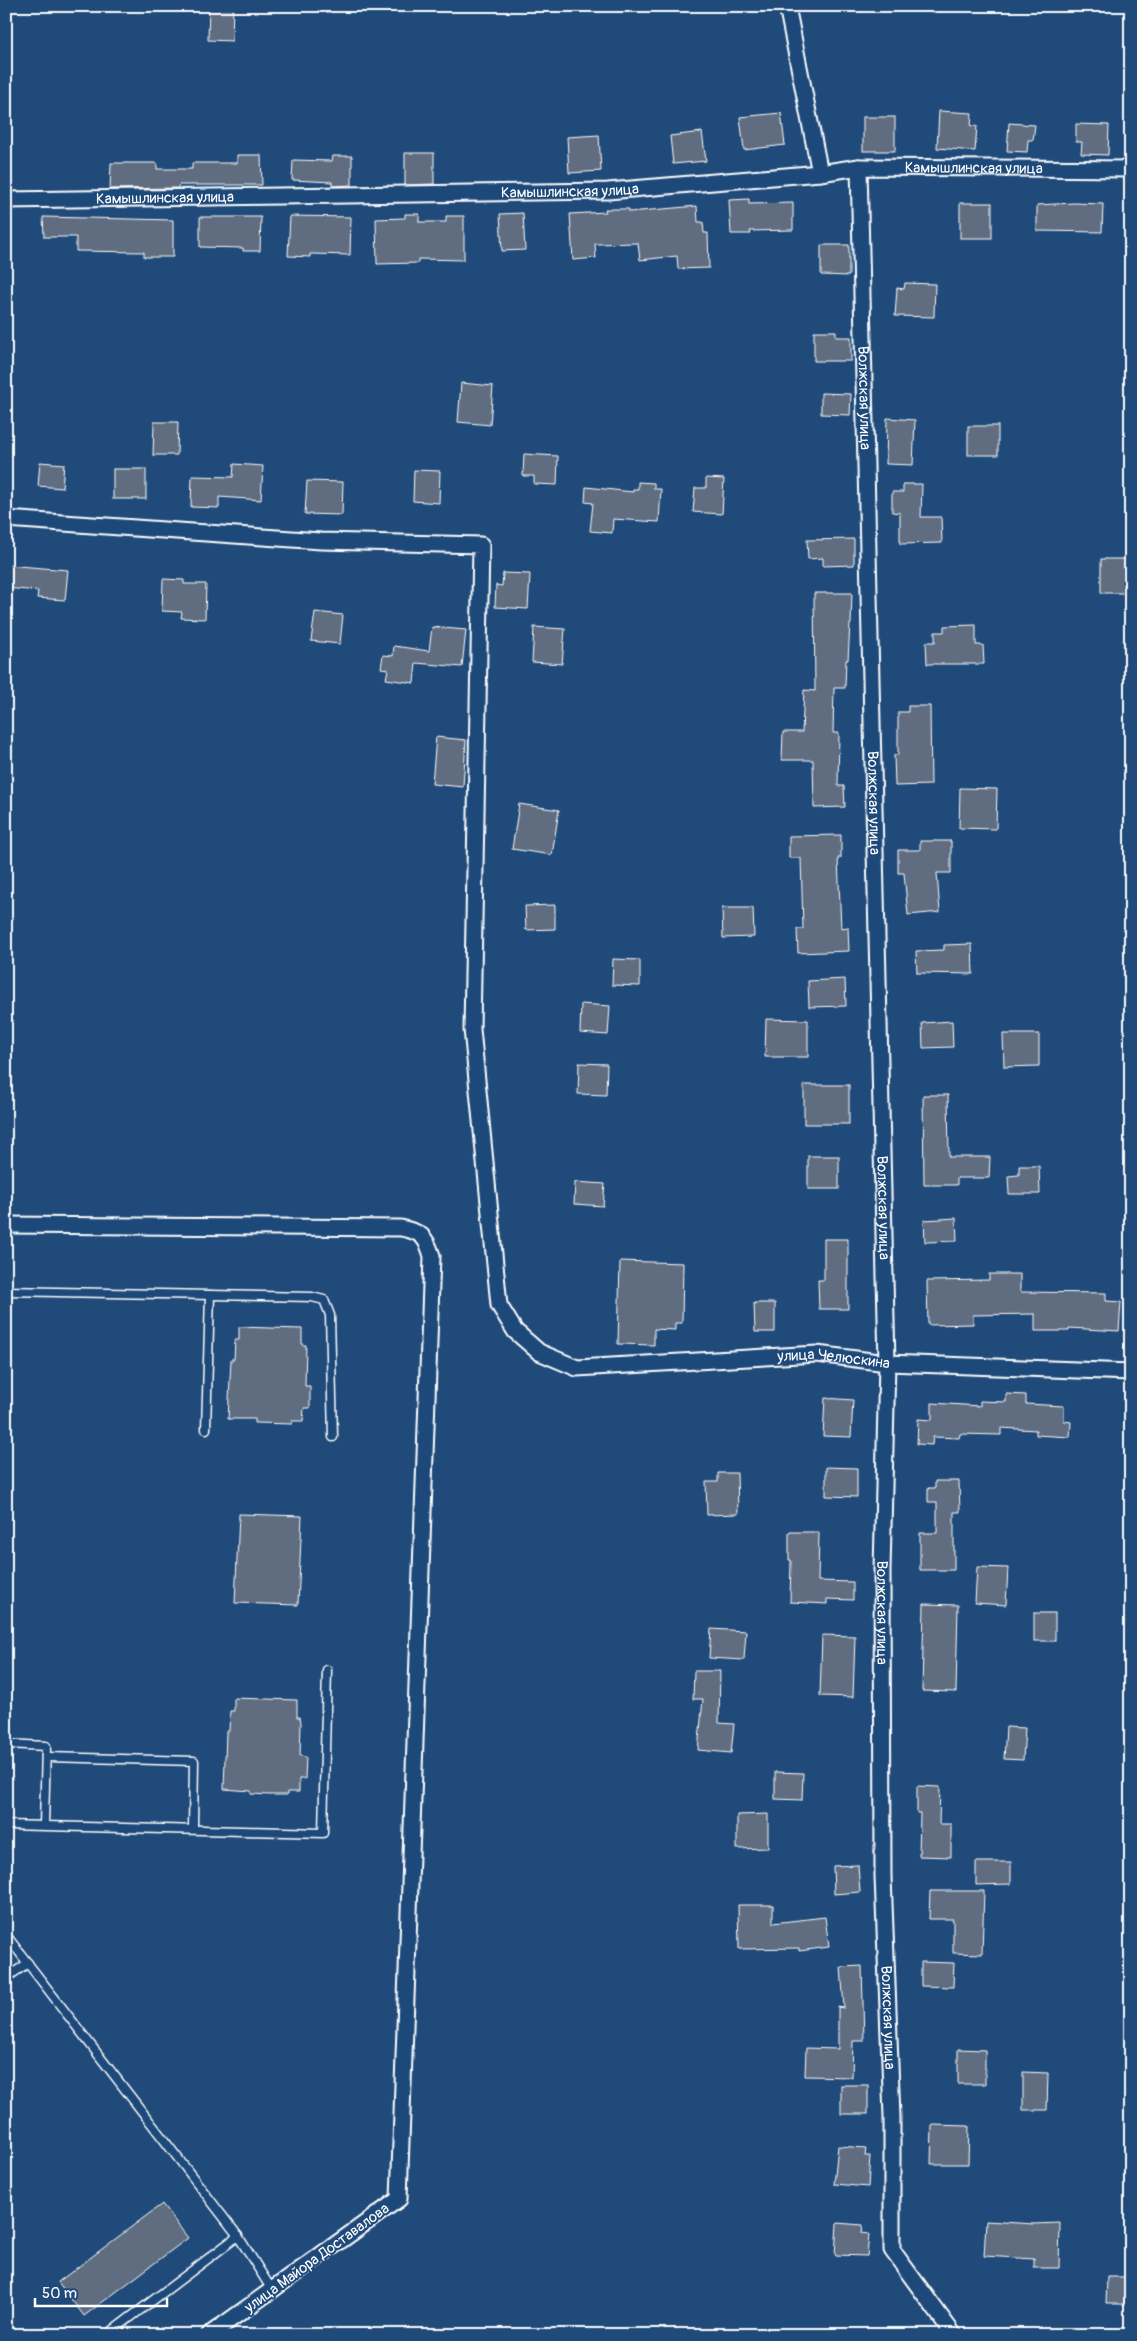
<svg xmlns="http://www.w3.org/2000/svg" width="1137" height="2341" font-family="Pangolin,sans-serif">
	<rect width="100%" height="100%" fill="#1f4a7a"/>
	<filter id="ink" filterUnits="userSpaceOnUse"><feTurbulence type="fractalNoise" baseFrequency=".02" numOctaves="2"/><feDisplacementMap in="SourceGraphic" scale="10" xChannelSelector="R" yChannelSelector="G"/><feConvolveMatrix kernelMatrix="1 2 1 2 8 2 1 2 1" color-interpolation-filters="sRGB"/></filter>
	<g filter="url(#ink)">
		<!-- building -->
		<g fill="#616d81" stroke="#fff">
			<polygon points="209,6 233,6 232,41 208,40"/>
			<polygon points="939,111 972,113 971,126 977,126 975,151 937,148"/>
			<polygon points="781,113 785,145 744,150 740,117"/>
			<rect x="863" y="117" width="32" height="34"/>
			<polygon points="1009,123 1035,125 1033,140 1028,140 1027,152 1007,151"/>
			<polygon points="1076,124 1109,125 1108,155 1081,154 1082,142 1076,142"/>
			<polygon points="702,132 706,161 673,164 670,136"/>
			<polygon points="599,135 601,171 569,173 567,137"/>
			<polygon points="405,153 434,153 434,184 405,185"/>
			<polygon points="237,155 261,155 262,185 179,185 178,188 110,189 111,163 157,163 157,169 192,169 192,163 237,163"/>
			<polygon points="333,156 352,156 352,185 332,186 332,182 292,180 293,160 332,161"/>
			<polygon points="749,199 749,204 793,203 793,230 750,231 751,234 731,234 729,200"/>
			<rect x="960" y="203" width="32" height="35"/>
			<polygon points="1074,203 1103,204 1102,232 1037,231 1037,205"/>
			<polygon points="697,206 698,222 703,222 704,233 708,233 709,268 678,269 677,256 640,260 638,243 595,244 596,258 573,260 570,214 606,212 605,209 629,209 629,212"/>
			<polygon points="523,213 525,250 502,251 500,214"/>
			<polygon points="405,214 419,214 419,222 446,222 446,216 464,216 464,260 418,259 418,263 377,264 376,219 405,218"/>
			<polygon points="290,216 351,217 350,255 310,254 310,257 288,256"/>
			<polygon points="43,217 173,220 173,257 144,257 144,252 76,251 76,237 44,237"/>
			<polygon points="200,217 261,217 260,251 243,251 243,248 200,247"/>
			<polygon points="821,245 849,245 849,276 821,275"/>
			<polygon points="905,283 935,284 934,317 895,316 897,288 904,289"/>
			<polygon points="814,331 836,331 836,337 851,337 851,361 814,361"/>
			<polygon points="461,383 493,386 490,425 458,422"/>
			<polygon points="821,393 851,394 850,415 821,414"/>
			<polygon points="887,418 915,420 913,465 886,464"/>
			<polygon points="154,422 178,422 177,455 153,455"/>
			<rect x="968" y="426" width="30" height="29"/>
			<polygon points="524,454 558,456 557,485 534,484 534,476 523,476"/>
			<polygon points="40,462 64,464 62,488 38,486"/>
			<polygon points="234,464 263,466 261,500 219,497 219,508 191,507 192,476 233,477"/>
			<rect x="113" y="469" width="33" height="30"/>
			<polygon points="414,470 440,471 439,503 413,501"/>
			<polygon points="706,478 724,479 722,514 693,512 695,488 706,488"/>
			<polygon points="307,481 343,482 342,515 305,514"/>
			<polygon points="638,482 654,483 654,489 661,489 659,522 613,519 612,533 590,531 593,503 585,502 586,487 633,492 633,489 638,489"/>
			<polygon points="903,484 922,484 921,517 941,517 942,543 900,544 900,513 892,512 892,492 903,492"/>
			<polygon points="854,539 854,565 823,566 823,558 808,559 807,540"/>
			<rect x="1101" y="559" width="30" height="34"/>
			<polygon points="6,565 68,570 65,600 37,598 38,591 6,588"/>
			<polygon points="503,573 530,574 528,609 495,607 496,585 502,586"/>
			<polygon points="163,579 184,580 184,584 206,584 205,619 181,618 182,612 162,611"/>
			<polygon points="814,593 852,593 851,624 850,624 848,660 846,660 845,688 834,688 833,733 839,733 838,786 844,786 845,807 814,808 813,760 782,760 783,732 802,732 804,690 815,691"/>
			<polygon points="315,612 343,615 340,644 311,641"/>
			<polygon points="976,625 976,645 983,645 984,664 927,664 926,642 935,642 935,632 944,632 944,626"/>
			<polygon points="432,627 466,630 462,667 416,663 414,683 386,679 388,669 381,668 383,655 393,656 394,646 429,651"/>
			<polygon points="534,627 565,629 562,664 532,662"/>
			<polygon points="908,706 930,706 931,785 895,786 894,755 898,755 898,712 908,712"/>
			<polygon points="436,737 466,740 463,787 432,784"/>
			<polygon points="960,788 997,789 996,829 959,828"/>
			<polygon points="519,804 559,810 552,855 512,849"/>
			<polygon points="841,835 841,858 838,858 841,928 848,927 849,951 798,953 797,929 803,929 801,858 789,858 789,836"/>
			<polygon points="920,841 951,841 951,873 937,873 940,912 908,915 904,873 898,873 898,850 920,850"/>
			<polygon points="555,905 555,929 526,930 525,906"/>
			<polygon points="722,908 753,908 754,937 723,938"/>
			<polygon points="972,944 973,974 917,973 916,951 944,950 944,945"/>
			<polygon points="613,959 640,960 640,986 612,985"/>
			<polygon points="845,979 846,1006 809,1007 808,981"/>
			<polygon points="581,1004 610,1006 608,1035 580,1033"/>
			<polygon points="766,1019 808,1020 808,1057 765,1057"/>
			<polygon points="952,1021 953,1047 923,1048 922,1023"/>
			<polygon points="1003,1034 1039,1034 1039,1066 1004,1067"/>
			<polygon points="579,1063 607,1064 606,1095 578,1094"/>
			<rect x="804" y="1085" width="45" height="39"/>
			<polygon points="923,1095 948,1095 949,1157 990,1157 989,1178 957,1178 957,1185 924,1185"/>
			<rect x="808" y="1156" width="31" height="33"/>
			<polygon points="1019,1166 1039,1166 1040,1194 1009,1194 1008,1176 1019,1175"/>
			<polygon points="575,1182 605,1184 603,1206 574,1204"/>
			<polygon points="956,1218 957,1241 925,1242 924,1220"/>
			<polygon points="824,1239 848,1239 848,1309 819,1309 818,1280 824,1280"/>
			<polygon points="620,1261 683,1263 682,1323 675,1323 675,1330 654,1329 654,1345 618,1344"/>
			<polygon points="989,1274 1020,1274 1020,1292 1106,1293 1106,1301 1121,1302 1119,1331 1069,1328 1069,1331 1035,1331 1035,1314 973,1315 973,1324 928,1325 927,1281 989,1280"/>
			<polygon points="754,1303 775,1303 775,1332 755,1332"/>
			<polygon points="239,1327 302,1329 302,1345 306,1345 305,1386 310,1386 310,1408 304,1408 303,1421 292,1421 292,1424 255,1423 255,1419 228,1419 231,1359 234,1359 235,1340 239,1340"/>
			<polygon points="1006,1394 1026,1395 1026,1404 1064,1406 1064,1421 1071,1422 1070,1437 1036,1435 1036,1430 1001,1428 1001,1435 960,1434 959,1438 933,1437 932,1445 917,1444 918,1419 932,1420 932,1403 980,1406 980,1401 1006,1402"/>
			<polygon points="825,1398 853,1400 851,1437 823,1436"/>
			<polygon points="826,1467 857,1468 857,1497 826,1496"/>
			<polygon points="718,1473 737,1473 738,1514 707,1515 706,1482 718,1482"/>
			<polygon points="935,1481 959,1481 960,1512 954,1512 954,1570 920,1570 920,1533 937,1533 937,1502 928,1502 928,1488 935,1488"/>
			<polygon points="239,1514 302,1516 298,1605 235,1603"/>
			<polygon points="789,1532 819,1532 818,1581 853,1582 853,1600 827,1599 827,1604 790,1602 791,1560 789,1560"/>
			<polygon points="977,1567 1008,1568 1006,1605 975,1603"/>
			<polygon points="924,1604 958,1605 956,1692 922,1691"/>
			<rect x="1034" y="1613" width="21" height="28"/>
			<polygon points="711,1629 746,1631 744,1660 709,1658"/>
			<polygon points="822,1635 855,1636 853,1697 820,1696"/>
			<polygon points="694,1671 720,1671 719,1723 734,1724 731,1753 698,1750 703,1699 693,1699"/>
			<polygon points="234,1698 297,1700 297,1717 300,1717 301,1723 300,1756 306,1757 305,1779 299,1779 299,1792 287,1792 287,1795 269,1795 251,1794 251,1791 224,1789 226,1731 229,1731 230,1711 234,1711"/>
			<polygon points="1006,1727 1025,1728 1023,1760 1004,1759"/>
			<polygon points="775,1772 803,1773 802,1800 775,1799"/>
			<polygon points="917,1786 940,1787 939,1824 951,1824 951,1857 919,1856 920,1813 917,1813"/>
			<polygon points="768,1814 768,1848 737,1849 737,1815"/>
			<polygon points="976,1862 1011,1862 1011,1884 976,1885"/>
			<polygon points="858,1865 860,1892 834,1894 833,1866"/>
			<polygon points="930,1891 984,1891 982,1954 953,1953 953,1919 929,1919"/>
			<polygon points="738,1905 773,1905 773,1923 825,1917 829,1947 799,1951 799,1948 739,1949"/>
			<polygon points="921,1962 954,1963 953,1987 921,1986"/>
			<polygon points="862,1966 864,2041 853,2041 852,2077 805,2076 806,2048 838,2049 838,2007 844,2008 841,1967"/>
			<polygon points="958,2049 985,2050 985,2084 958,2084"/>
			<polygon points="1023,2072 1048,2073 1047,2110 1023,2110"/>
			<rect x="841" y="2085" width="27" height="29"/>
			<polygon points="932,2125 969,2126 968,2164 931,2164"/>
			<polygon points="838,2146 866,2148 865,2156 870,2156 868,2187 834,2184"/>
			<polygon points="162,2204 188,2238 84,2316 58,2282"/>
			<polygon points="986,2221 1034,2224 1060,2223 1059,2268 1034,2268 1034,2259 984,2256"/>
			<polygon points="837,2223 863,2225 862,2233 869,2234 867,2256 835,2255"/>
			<polygon points="1107,2277 1131,2277 1131,2304 1106,2304"/>
		</g>
		<g fill="none" stroke-linecap="round" stroke-linejoin="round">
			<defs>
				<g id="service">
					<polyline points="6,1291 312,1297 324,1300 330,1315 333,1437"/>
					<polyline points="206,1429 210,1295"/>
					<polyline points="6,1744 46,1746 44,1825"/>
					<polyline points="47,1757 194,1761 193,1829"/>
					<polyline points="6,1825 323,1833 327,1670"/>
					<polyline points="6,1935 238,2236 272,2290"/>
					<polyline points="6,1978 28,1963"/>
					<polyline points="107,2335 238,2236"/>
				</g>
				<g id="minor">
					<polyline points="787,6 820,173"/>
					<path id="s1" d="M859 167 887 1363 882 1570 883 1876 892 2117V2250L954 2335"/>
					<path id="s2" d="M6 200 608 191 820 173 859 167 1131 169"/>
					<path id="s3" d="M6 519 321 541 481 545 472 1029 499 1305 515 1331 539 1352 577 1368 817 1354 887 1363 1131 1372"/>
					<path d="M7 1225 401 1228C421 1232 426 1236 432 1256L399 2199 209 2335"/>
				</g>
			</defs>
			<!-- service casing -->
			<use href="#service" stroke="#fff" stroke-width="11"/>
			<!-- minor casing -->
			<use href="#minor" stroke="#fff" stroke-width="19"/>
			<!-- service -->
			<use href="#service" stroke="#1f4a7a" stroke-width="8"/>
			<!-- minor -->
			<use href="#minor" stroke="#1f4a7a" stroke-width="15"/>
		</g>
	</g>
	<g text-anchor="middle" dominant-baseline="central" stroke-width="4" stroke-linejoin="round" paint-order="stroke">
		<!-- street labels -->
		<g font-size="15" fill="#fff" stroke="#1f4a7a">
			<text stroke="none"><textPath href="#s2" startOffset="969">Камышлинская улица</textPath></text>
			<text stroke="none"><textPath href="#s2" startOffset="564">Камышлинская улица</textPath></text>
			<text stroke="none"><textPath href="#s2" startOffset="159">Камышлинская улица</textPath></text>
			<text stroke="none"><textPath href="#s1" startOffset="231">Волжская улица</textPath></text>
			<text stroke="none"><textPath href="#s1" startOffset="636">Волжская улица</textPath></text>
			<text stroke="none"><textPath href="#s1" startOffset="1041">Волжская улица</textPath></text>
			<text stroke="none"><textPath href="#s3" startOffset="1598">улица Челюскина</textPath></text>
			<text stroke="none"><textPath href="#s1" startOffset="1446">Волжская улица</textPath></text>
			<text stroke="none"><textPath href="#s1" startOffset="1851">Волжская улица</textPath></text>
			<text transform="translate(317 2258) rotate(-36)">улица Майора Доставалова</text>
		</g>
	</g>
	<!-- margin -->
	<rect width="1137" height="2341" fill="none" stroke="#1f4a7a" stroke-width="25"/>
	<rect x="12" y="12" width="1112" height="2316" fill="none" stroke="#fff" stroke-width="2" filter="url(#ink)"/>
	<!-- scale -->
	<path d="M35 2298v8h132v-8" fill="none" stroke="#ffffff" stroke-width="2.5"/>
	<text x="42" y="2298" font-size="15" fill="#ffffff" stroke="#1f4a7a" stroke-width="4" paint-order="stroke">50 m</text>
</svg>
